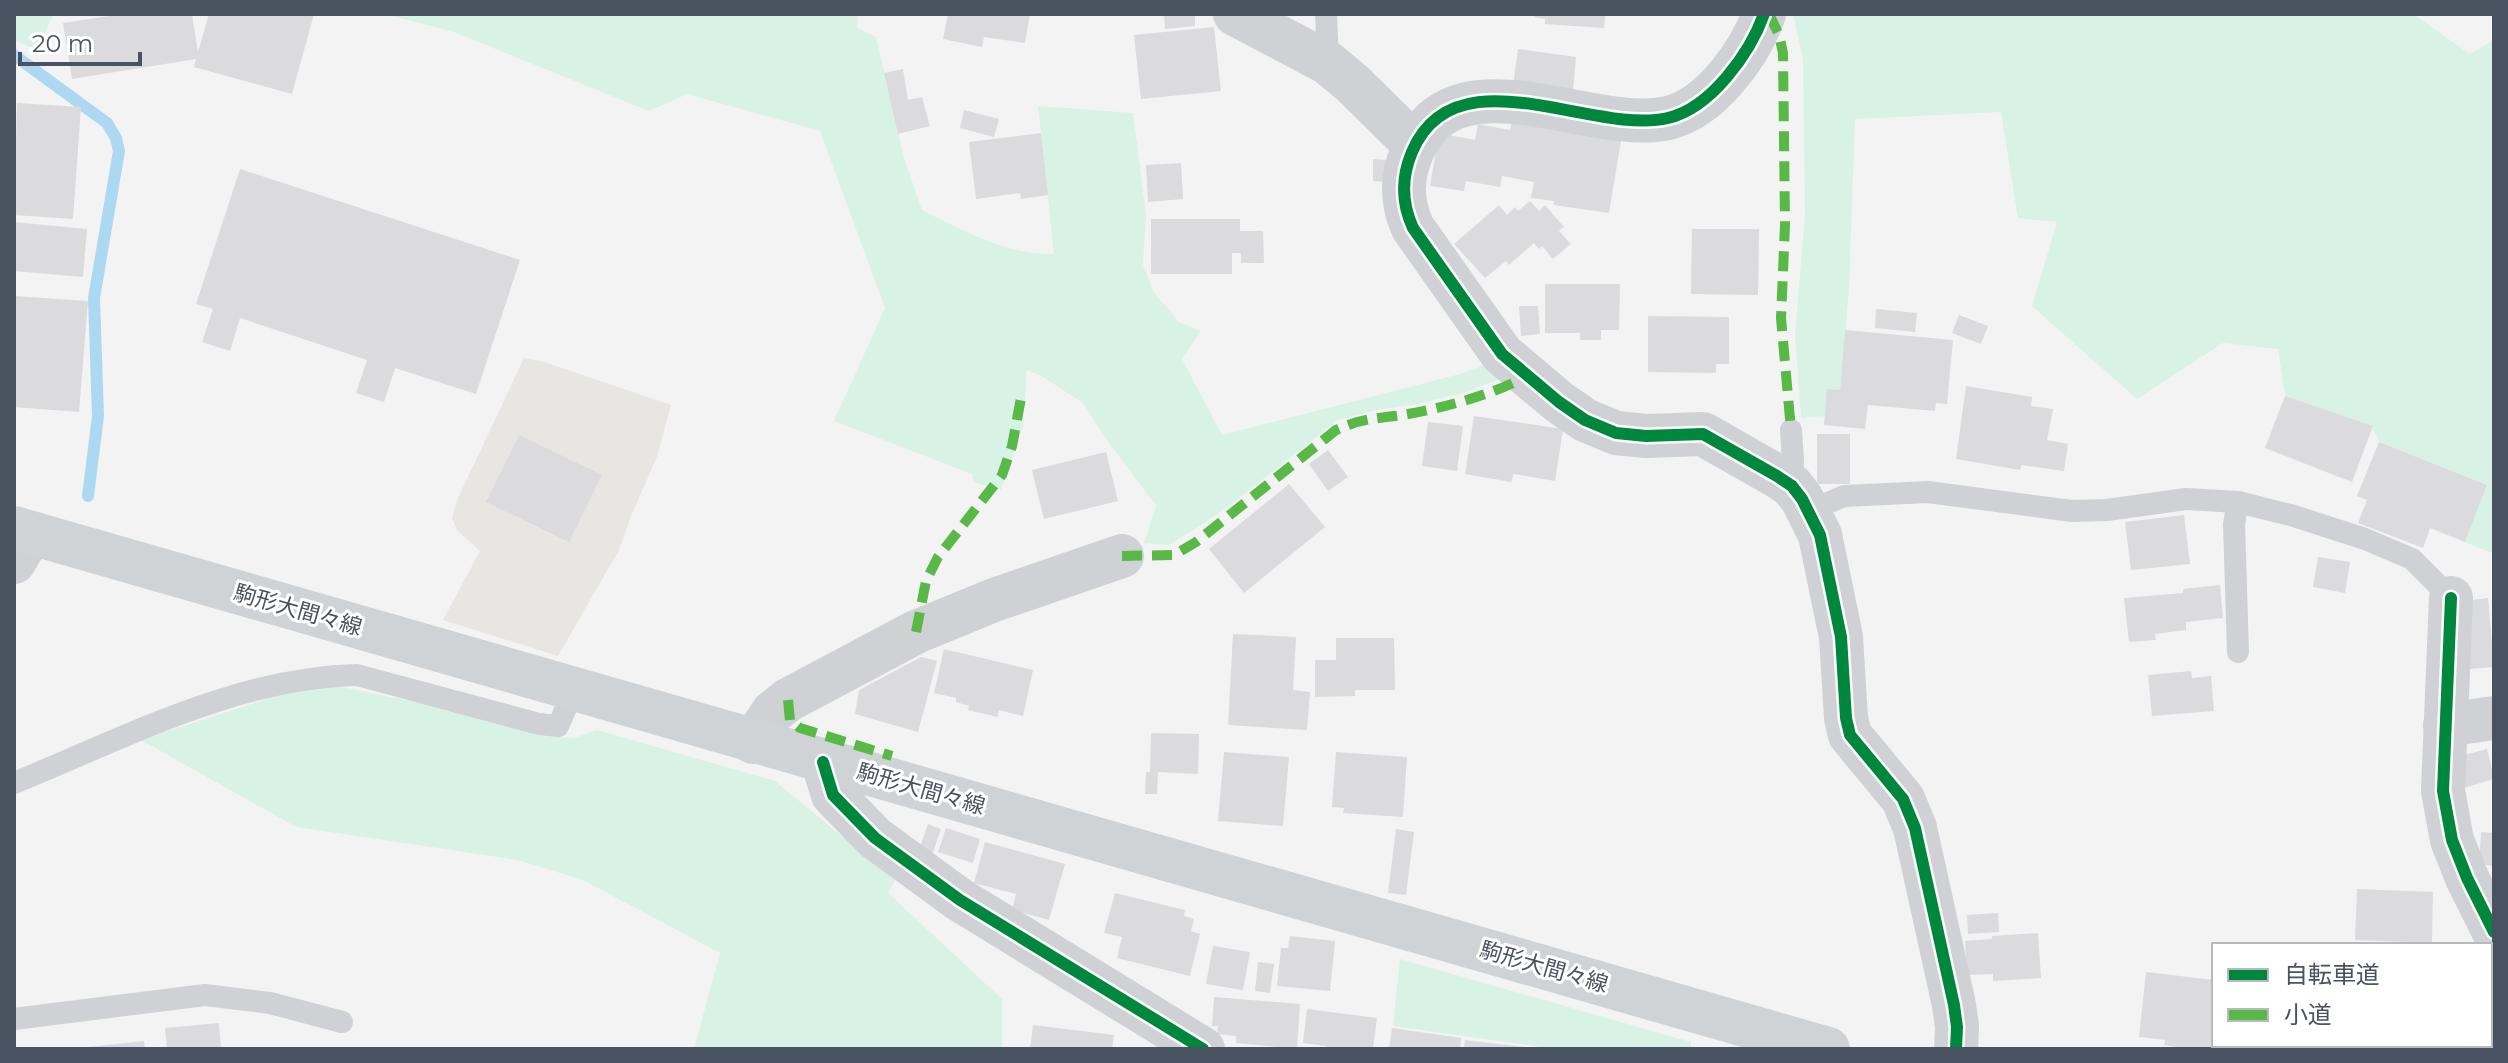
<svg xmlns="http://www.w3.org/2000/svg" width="2508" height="1063" font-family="Montserrat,'Noto Sans JP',sans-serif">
	<rect width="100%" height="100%" fill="#f4f3f3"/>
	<!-- commercial -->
	<polygon fill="#e7e6e2" points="524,358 544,362 671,405 657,457 631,516 619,550 558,656 443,620 480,551 457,530 452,518 458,498"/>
	<!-- green -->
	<g fill="#d8f2e6">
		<polygon points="14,14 53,14 38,50 14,40"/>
		<path d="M384 14H858L857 28 876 37 903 155 922 210C964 231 1007 255 1054 254L1038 106 1133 113 1146 215 1143 265 1153 291 1179 322 1201 331 1182 359 1222 435 1460 374 1492 362 1499 379 1467 392 1417 404 1376 410 1338 420 1224 510 1169 545 1144 543 1156 506 1107 440 1083 403 1043 377 1027 370 1023 426 1001 490 974 482 972 474 834 421 885 308 820 131 687 94 649 111 454 32Z"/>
		<polygon points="1793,14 2413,14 2470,54 2494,40 2494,554 2465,542 2487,485 2379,442 2372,426 2285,396 2278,349 2223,343 2137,399 2032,306 2057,222 2018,218 2001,112 1855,119 1849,289 1840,390 1825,416 1801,418 1795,335 1805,214 1803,59"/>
		<polygon points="327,684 435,706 543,736 574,738 597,730 775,781 895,880 888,893 1002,999 1002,1049 694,1049 720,953 583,880 518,860 296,827 141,740 291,691"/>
		<polygon points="1400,959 1691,1042 1691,1049 1556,1049 1393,1026"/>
	</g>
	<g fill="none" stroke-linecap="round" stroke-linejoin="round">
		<!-- stream -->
		<polyline stroke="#acd9f1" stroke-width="12" points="14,55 107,123 116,138 119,151 94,298 98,416 88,496"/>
	</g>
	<!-- building -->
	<g fill="#dbdbdd">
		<polygon points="122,14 192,14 198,52 209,14 314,14 292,94 194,67 196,59 72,79 63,23"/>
		<polygon points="948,14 1030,14 1025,43 984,37 982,47 943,39"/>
		<polygon points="1164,14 1195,14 1195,26 1165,29"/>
		<polygon points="1535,14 1605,14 1604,28 1545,24 1545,19 1535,17"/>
		<polygon points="1214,27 1221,91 1141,99 1134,35"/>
		<polygon points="1518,49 1576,57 1573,90 1513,86"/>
		<polygon points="903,69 908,100 922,97 930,126 898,134 884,73"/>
		<polygon points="17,103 81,107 73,219 14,215"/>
		<polygon points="964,110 999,119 994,137 960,128"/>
		<polygon points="1513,115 1622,135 1609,213 1554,205 1554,201 1531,198 1534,182 1502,176 1500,187 1466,181 1464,191 1430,186 1439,133 1475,140 1478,124 1510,130"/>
		<polygon points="1041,133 1048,195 1021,199 1020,193 976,199 969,142"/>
		<polygon points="1373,159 1388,160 1388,182 1373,181"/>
		<polygon points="1181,163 1183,199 1148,202 1146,165"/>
		<polygon points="240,169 520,260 476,394 395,368 384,402 356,393 367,360 240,318 230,351 202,342 213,309 196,304"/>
		<polygon points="1530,201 1539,211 1545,205 1564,227 1559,231 1571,244 1553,259 1542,246 1539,249 1534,243 1509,265 1506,261 1485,278 1454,244 1499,205 1507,215 1515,207 1518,211"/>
		<polygon points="1151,219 1240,219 1240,231 1263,231 1264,263 1241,263 1241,253 1232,253 1232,274 1151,274"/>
		<polygon points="14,222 87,229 83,277 14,271"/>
		<polygon points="1692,229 1759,229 1758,295 1691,294"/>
		<polygon points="1545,284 1620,284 1619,330 1601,330 1601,340 1580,340 1580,333 1545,333"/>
		<polygon points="14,296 88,301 79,412 14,407"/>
		<polygon points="1519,306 1538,306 1540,334 1521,336"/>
		<polygon points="1876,309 1917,313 1915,332 1875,328"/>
		<polygon points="1959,315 1988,326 1981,344 1952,333"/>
		<polygon points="1648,316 1729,317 1729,364 1716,364 1716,373 1648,372"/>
		<polygon points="1845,330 1953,340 1947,404 1936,403 1935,411 1868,405 1865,429 1824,425 1827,389 1840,390"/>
		<polygon points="1966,386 2032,397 2031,406 2053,409 2047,440 2068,444 2064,471 2022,465 2020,470 1956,459"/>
		<polygon points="2285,396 2373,426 2352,482 2265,448"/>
		<polygon points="1474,416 1563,429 1555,481 1514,474 1511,482 1465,474"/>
		<polygon points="1428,422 1463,426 1457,471 1422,466"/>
		<rect x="1817" y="434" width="33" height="50"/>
		<polygon points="519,435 602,475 569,542 486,502"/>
		<polygon points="2379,442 2487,485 2465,542 2430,528 2423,548 2358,523 2367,500 2357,496"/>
		<polygon points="1328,450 1348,477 1328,491 1309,464"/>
		<polygon points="1106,452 1118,501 1044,519 1032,470"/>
		<polygon points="1289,484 1325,527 1244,593 1209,549"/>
		<polygon points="2184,515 2190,564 2131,570 2125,522"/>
		<polygon points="2318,557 2350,562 2345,593 2313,587"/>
		<polygon points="2220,585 2223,618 2186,622 2186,630 2155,634 2156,640 2129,642 2124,598 2183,593 2183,589"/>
		<polygon points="2488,598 2494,667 2470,669 2463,601"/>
		<polygon points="1233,634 1296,637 1293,690 1310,692 1307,730 1228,725"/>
		<polygon points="1336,638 1394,638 1395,690 1355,690 1355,696 1315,697 1315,660 1336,660"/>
		<polygon points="944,649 1033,670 1023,716 999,710 998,717 968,710 969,706 956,702 956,698 934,693"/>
		<polygon points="921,657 937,661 918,732 855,714 859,690"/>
		<polygon points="2191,671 2192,678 2211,676 2214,711 2152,716 2148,675"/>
		<polygon points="1151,733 1199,734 1198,774 1158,772 1157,794 1145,794 1146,772 1150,772"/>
		<polygon points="2487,749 2494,779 2464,788 2460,756"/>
		<polygon points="1224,752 1289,757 1283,826 1218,821"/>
		<polygon points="1336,752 1407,757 1403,817 1343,813 1344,808 1332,807"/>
		<polygon points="928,824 941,829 932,855 919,850"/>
		<polygon points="946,828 980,839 973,863 938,852"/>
		<polygon points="1396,829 1414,832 1406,895 1388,893"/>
		<polygon points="2481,832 2494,833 2494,866 2479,864"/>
		<polygon points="985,842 1065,864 1049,920 1012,910 1016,894 974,883"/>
		<polygon points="2357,889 2433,892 2432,943 2355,940"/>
		<polygon points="1115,893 1185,910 1184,916 1194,919 1191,931 1200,934 1190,976 1117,958 1122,937 1104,933"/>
		<polygon points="1998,913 1999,932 1968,934 1967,915"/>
		<polygon points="2038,933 2041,978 1993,981 1993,974 1967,975 1965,941 1992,939 1992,936"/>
		<polygon points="1290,936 1335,941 1330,991 1277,986 1281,948 1288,948"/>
		<polygon points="1213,946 1250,952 1243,990 1206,984"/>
		<polygon points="1258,962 1274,964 1270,993 1255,991"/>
		<polygon points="2146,972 2214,980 2214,1045 2221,1045 2220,1049 2188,1049 2164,1045 2165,1040 2139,1037"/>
		<polygon points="1214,997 1300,1004 1297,1049 1236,1043 1236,1036 1217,1034 1218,1026 1212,1026"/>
		<polygon points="1307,1009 1377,1018 1373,1049 1325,1049 1326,1046 1303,1043"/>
		<polygon points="219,1023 221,1049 167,1049 165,1028"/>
		<polygon points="1033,1025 1114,1035 1112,1049 1030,1049"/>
		<polygon points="1392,1028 1461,1038 1460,1049 1389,1049"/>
		<polygon points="1465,1040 1525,1047 1525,1049 1464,1049"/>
		<polygon points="144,1041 145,1049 88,1049 88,1047"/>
		<rect x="2355" y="1045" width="82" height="4"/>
	</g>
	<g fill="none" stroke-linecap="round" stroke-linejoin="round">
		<!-- lane -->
		<g stroke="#cfd1d4" stroke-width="22">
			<polyline points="1326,14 1328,63"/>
			<polyline points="1791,430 1793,461 1792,486"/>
			<polyline points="2238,502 2234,524 2238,652"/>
			<polyline points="1809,511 1844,496 1928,492 2072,511 2107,510 2186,499 2238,502 2294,516 2365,539 2412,559 2451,598"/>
			<path d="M14 783C125 738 235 678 357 675L539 724 558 726 574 690"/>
			<polyline points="14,1019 205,995 270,1003 342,1022"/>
		</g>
		<!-- street -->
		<g stroke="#cfd1d4" stroke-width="44">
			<polyline points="1235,14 1328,63 1352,83 1415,145"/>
			<path d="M1764 14C1750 53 1711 108 1668 118 1592 136 1455 50 1412 152 1401 178 1401 202 1413 228L1502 354 1559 402 1585 420 1616 433 1646 436 1703 434 1777 476 1792 486 1802 499 1820 535 1841 637 1846 718 1850 735 1903 799 1915 828 1954 1005 1957 1027 1956 1049"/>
			<polyline points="14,562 31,533"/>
			<polyline points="2451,598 2443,791 2452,840 2467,878 2494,932"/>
			<polyline points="2445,725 2494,718"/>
			<polyline points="753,742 773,712 788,700 916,632 994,600 1122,556"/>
			<polyline points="823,762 833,795 875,838 960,900 1203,1049"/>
		</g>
		<!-- secondary -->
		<polyline stroke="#d0d3d6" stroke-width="44" points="14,528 1828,1049"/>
		<!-- quiet -->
		<g stroke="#58b947" stroke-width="10" stroke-dasharray="20 10" stroke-linecap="butt">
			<polyline points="1769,14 1779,35 1783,53 1785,225 1781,318 1791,430"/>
			<path d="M1122 556 1174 555 1196 542 1336 430C1364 417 1379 419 1408 414 1442 408 1496 394 1526 376"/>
			<polyline points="916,632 926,581 938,557 1002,475 1012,446 1021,398"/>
			<polyline points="788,700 790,720 800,728 892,756"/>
		</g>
		<defs>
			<g id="cycleway">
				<path d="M1764 14C1750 53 1711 108 1668 118 1592 136 1455 50 1412 152 1401 178 1401 202 1413 228L1502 354 1559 402 1585 420 1616 433 1646 436 1703 434 1777 476 1792 486 1802 499 1820 535 1841 637 1846 718 1850 735 1903 799 1915 828 1954 1005 1957 1027 1956 1049"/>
				<polyline points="2451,598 2443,791 2452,840 2467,878 2494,932"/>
				<polyline points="823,762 833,795 875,838 960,900 1203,1049"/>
			</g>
		</defs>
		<!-- cycleway casing -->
		<use href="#cycleway" stroke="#fff" stroke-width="17"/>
		<!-- cycleway -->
		<use href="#cycleway" stroke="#00873e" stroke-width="12"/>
	</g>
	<g text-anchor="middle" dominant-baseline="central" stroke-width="6" stroke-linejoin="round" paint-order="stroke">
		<!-- street labels -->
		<g font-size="22" fill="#495261" stroke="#fff">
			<text transform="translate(298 610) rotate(16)">駒形大間々線</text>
			<text transform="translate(921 789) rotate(16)">駒形大間々線</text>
			<text transform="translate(1544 967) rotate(16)">駒形大間々線</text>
		</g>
	</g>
	<!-- border -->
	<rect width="2508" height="1063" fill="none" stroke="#495261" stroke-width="32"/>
	<!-- legend -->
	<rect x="2212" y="943" width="280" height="104" fill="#ffffff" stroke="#b6bac0" stroke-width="2"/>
	<rect x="2228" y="969" width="40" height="12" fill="#00873e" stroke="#b6bac0" stroke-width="2"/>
	<text x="2284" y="983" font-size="24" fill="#495261">自転車道</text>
	<rect x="2228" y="1009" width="40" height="12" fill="#58b947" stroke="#b6bac0" stroke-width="2"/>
	<text x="2284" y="1023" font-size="24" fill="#495261">小道</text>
	<!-- scale -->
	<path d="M20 52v12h120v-12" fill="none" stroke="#495261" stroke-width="4"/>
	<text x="32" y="52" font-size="24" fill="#495261" stroke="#ffffff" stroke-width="6" paint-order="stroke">20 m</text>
</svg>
